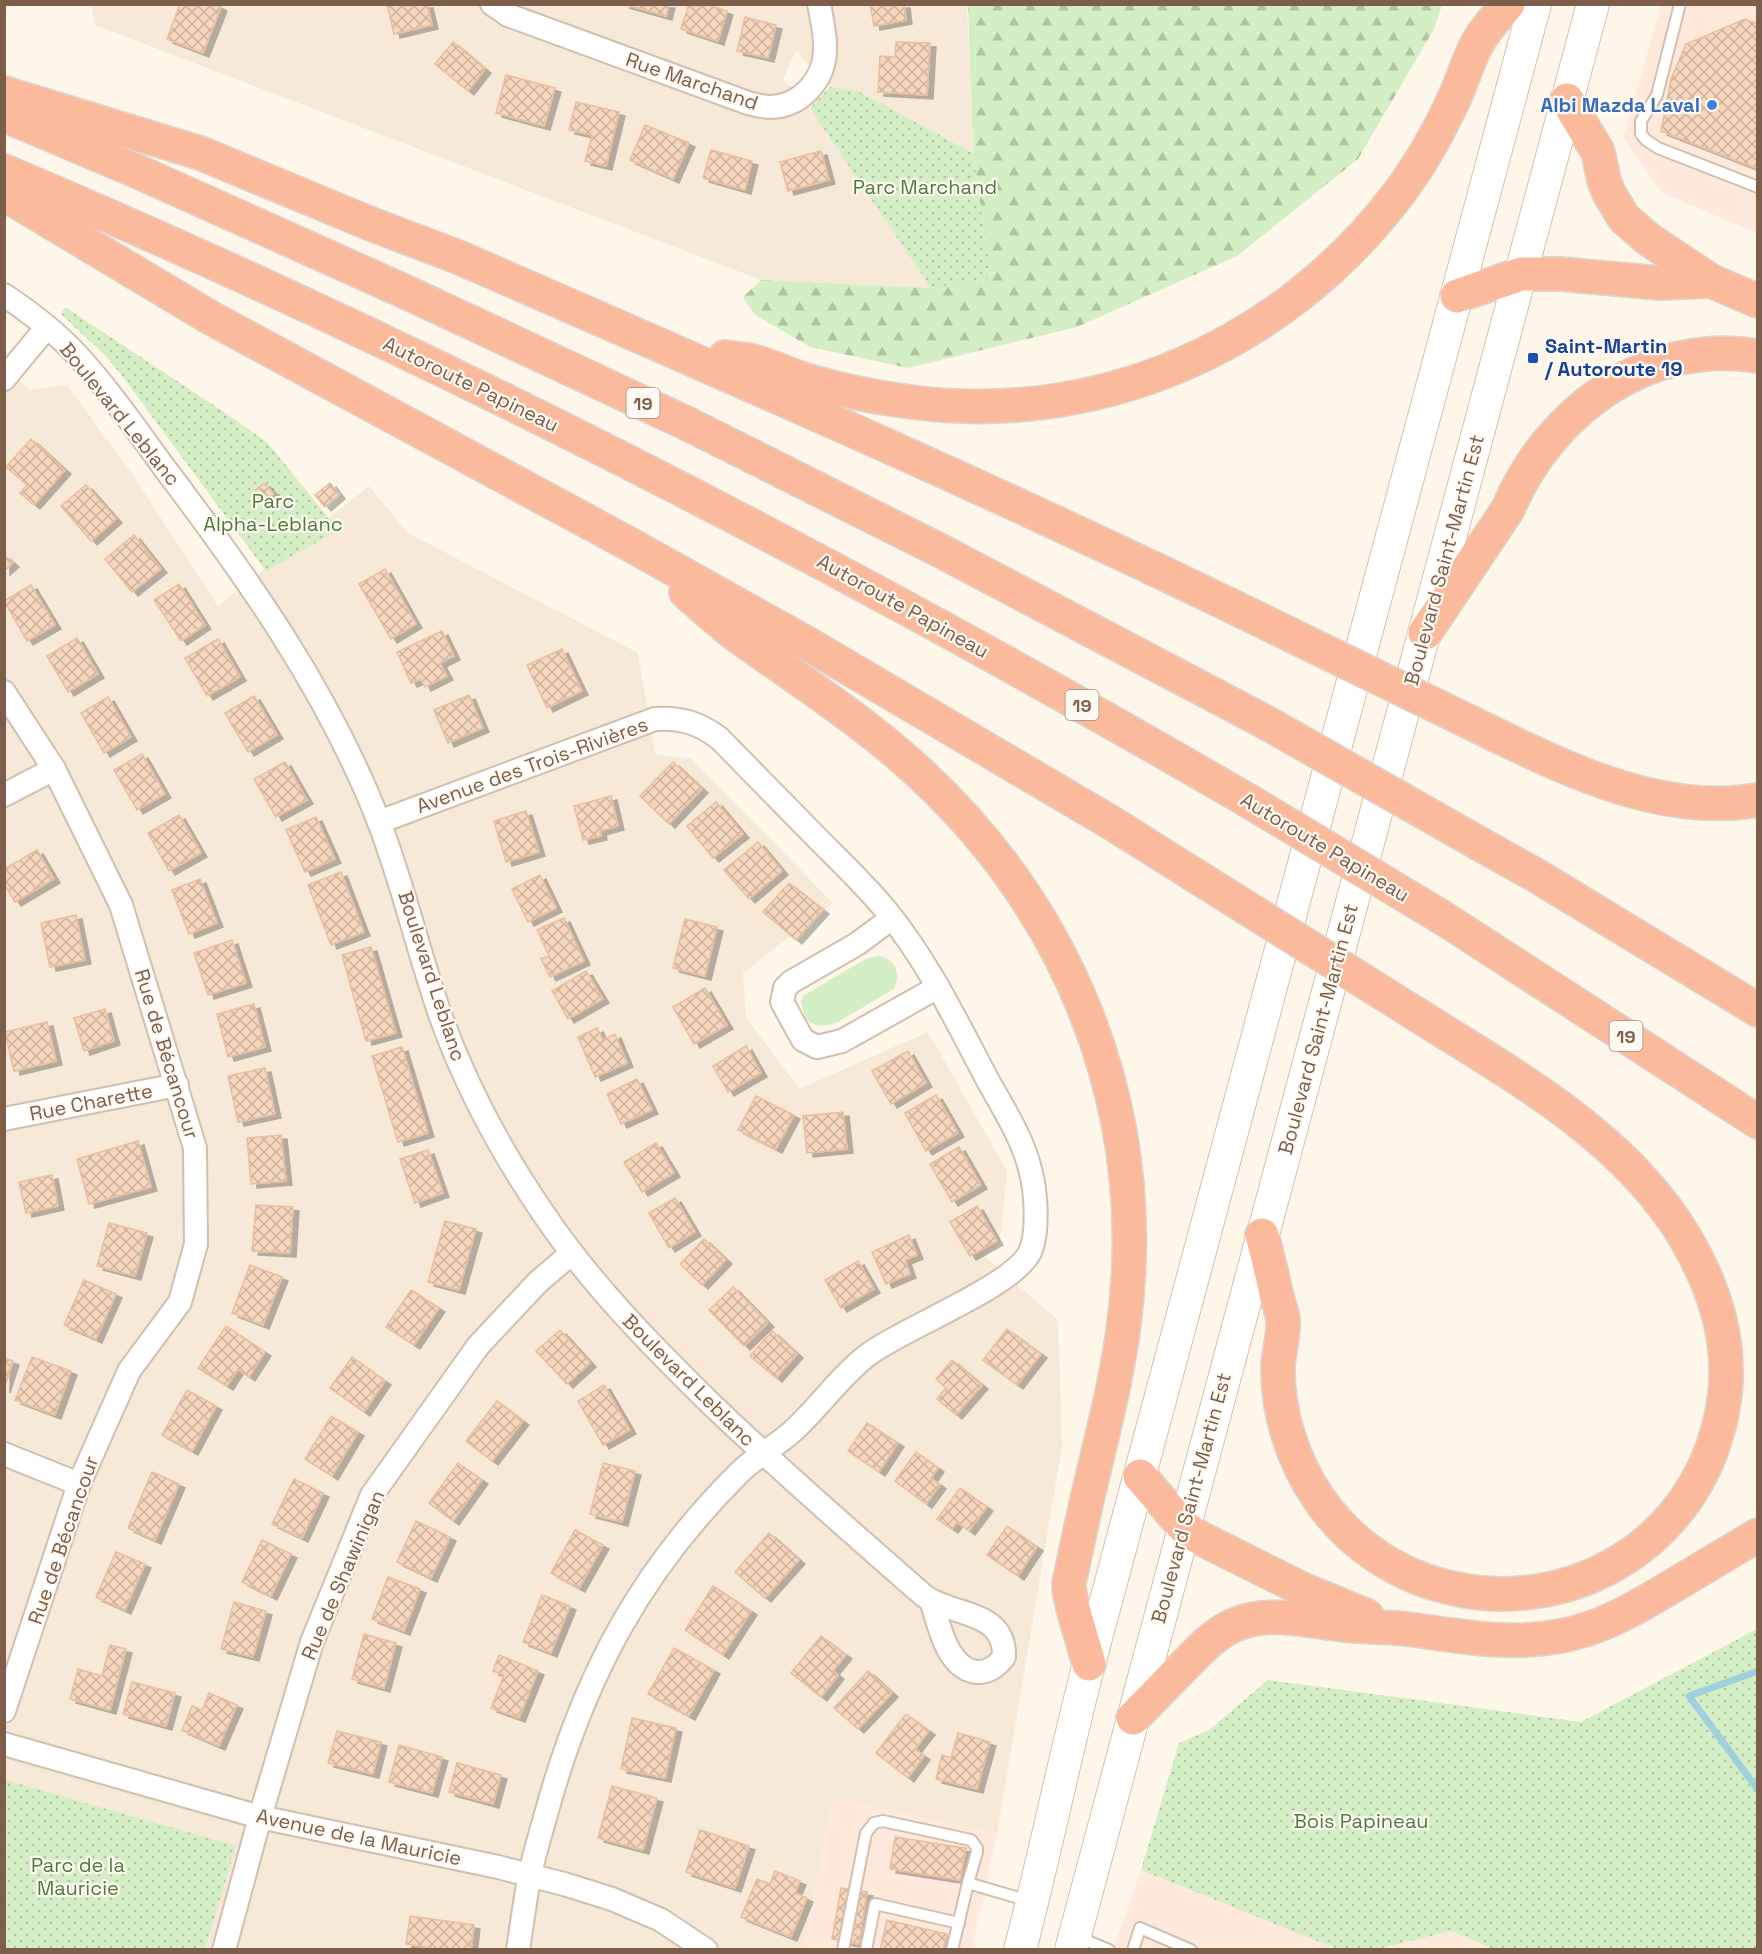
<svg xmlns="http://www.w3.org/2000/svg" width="1762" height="1954" font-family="'Space Grotesk',sans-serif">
	<defs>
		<pattern id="forest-firs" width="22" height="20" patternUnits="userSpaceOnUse" patternTransform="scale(1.5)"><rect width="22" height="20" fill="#d4eec5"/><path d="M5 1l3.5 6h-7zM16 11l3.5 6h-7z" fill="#b1c4a2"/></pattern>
		<pattern id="park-dots" width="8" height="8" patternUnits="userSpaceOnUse" patternTransform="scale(1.5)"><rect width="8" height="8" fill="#d4eec5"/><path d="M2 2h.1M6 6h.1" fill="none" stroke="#b1c4a2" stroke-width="1.8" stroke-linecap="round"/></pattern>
		<pattern id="building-cross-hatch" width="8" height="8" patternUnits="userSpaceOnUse" patternTransform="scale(1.5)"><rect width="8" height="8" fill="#f6d7be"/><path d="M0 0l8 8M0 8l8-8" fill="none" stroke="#ccb29c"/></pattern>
		<filter id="shadow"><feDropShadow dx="6" dy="4" stdDeviation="0" flood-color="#0004"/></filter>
	</defs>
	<rect width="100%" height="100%" fill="#fef7e9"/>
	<!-- residential -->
	<g fill="#f6e9d7">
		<polygon points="91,5 967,5 973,153 856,90 830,87 796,51 783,79 810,108 931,288 761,280 95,25"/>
		<polygon points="4,367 30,390 67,385 131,472 218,606 369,486 408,533 638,653 655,754 692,759 833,903 743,973 746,1017 799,1089 928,1032 1007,1171 1000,1241 985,1257 1058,1320 1062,1446 997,1834 833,1798 804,1949 5,1949"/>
	</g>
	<!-- commercial -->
	<g fill="#ffe8dc">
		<polygon points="1661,5 1757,5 1757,233 1662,193 1623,138"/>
		<polygon points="833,1798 997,1834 972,1949 804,1950"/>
		<polygon points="1141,1870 1337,1949 1113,1950"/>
		<polygon points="1451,1931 1494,1949 1378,1950"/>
	</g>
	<!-- grass -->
	<path fill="#d4eec5" d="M879 956C896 959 901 975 894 989L838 1022C816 1030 804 1025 801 1001L804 995 864 960 872 957Z"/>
	<!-- forest -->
	<polygon fill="url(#forest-firs)" points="968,5 1442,5 1434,29 1358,159 1237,256 1077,327 908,368 810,347 754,314 743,297 761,280 931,288 991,278 973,153"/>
	<!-- park -->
	<g fill="url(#park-dots)">
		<polygon points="830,87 856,90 973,153 991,278 931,288 810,108"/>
		<polygon points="65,307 224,412 268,443 338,530 266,571 123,377 106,356 61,314"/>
		<polygon points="1757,1629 1757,1949 1494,1949 1451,1931 1378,1949 1337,1949 1141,1870 1179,1743 1209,1730 1268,1680 1581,1722"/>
		<polygon points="5,1780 236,1846 205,1949 5,1949"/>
	</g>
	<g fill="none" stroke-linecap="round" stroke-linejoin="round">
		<!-- stream -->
		<polyline stroke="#a0d0dd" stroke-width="7" points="1758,1671 1689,1696 1758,1790"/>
	</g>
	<!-- building -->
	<g fill="url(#building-cross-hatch)" stroke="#eabe9d" stroke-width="1.5" filter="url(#shadow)">
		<polygon points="180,4 215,4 221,7 203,53 167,39"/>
		<polygon points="387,4 427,4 432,25 394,34"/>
		<polygon points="623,4 669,4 666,16"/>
		<polygon points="689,4 706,4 727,11 718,41 681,29"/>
		<polygon points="870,4 904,4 906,20 874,26"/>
		<polygon points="745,17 776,25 768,58 737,51"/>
		<polygon points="1745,19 1758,24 1758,169 1661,131 1671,79 1686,44"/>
		<polygon points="453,42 485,69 468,91 435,64"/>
		<polygon points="896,42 930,43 927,95 878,92 880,56 895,57"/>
		<polygon points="506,75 555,88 544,126 496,113"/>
		<polygon points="576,102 619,112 606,166 585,161 592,135 569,130"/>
		<polygon points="645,125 689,143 673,179 630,160"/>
		<polygon points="711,150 752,161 745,190 703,178"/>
		<polygon points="821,151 829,180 788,191 780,162"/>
		<polygon points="31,439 65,470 34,505 20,493 27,485 6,467"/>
		<polygon points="264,483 274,494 263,504 252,493"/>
		<polygon points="330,483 339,495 325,507 315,495"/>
		<polygon points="86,485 116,519 91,541 61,506"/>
		<polygon points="134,535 161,569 132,592 105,559"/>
		<polygon points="4,555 13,563 4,571"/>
		<polygon points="385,569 416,624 391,639 359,584"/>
		<polygon points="179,584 205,625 181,641 154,600"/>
		<polygon points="31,585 55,625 27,641 4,601"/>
		<polygon points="442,631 454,656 440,663 447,676 425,687 421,679 411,683 397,652"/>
		<polygon points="77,638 98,674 68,692 47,656"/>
		<polygon points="218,639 240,677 207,696 185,658"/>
		<polygon points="562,649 582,691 547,708 527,665"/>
		<polygon points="469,695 483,728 448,743 434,710"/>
		<polygon points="254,696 277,735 248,752 225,713"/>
		<polygon points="108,697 131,737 104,753 81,713"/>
		<polygon points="142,754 165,794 137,810 114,770"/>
		<polygon points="285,762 307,800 276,817 254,779"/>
		<polygon points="673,762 702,789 669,824 640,796"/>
		<polygon points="611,796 618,826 600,831 601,836 583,840 574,806"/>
		<polygon points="716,802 743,834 713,858 687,826"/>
		<polygon points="526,811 539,852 506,862 494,821"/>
		<polygon points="179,815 201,853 169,871 148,833"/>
		<polygon points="316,817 335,859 305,872 286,830"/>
		<polygon points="758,842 782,871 749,899 724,870"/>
		<polygon points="37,850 54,879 15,902 4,884 4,869"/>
		<polygon points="341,872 364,932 331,945 308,885"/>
		<polygon points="540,875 556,908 528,922 512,889"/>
		<polygon points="200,879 217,923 189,934 172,890"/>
		<polygon points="789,883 823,910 796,940 763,912"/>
		<polygon points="76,915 85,960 50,967 41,923"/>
		<polygon points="564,918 584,961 550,977 541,959 549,956 537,930"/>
		<polygon points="685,919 717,927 705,976 673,968"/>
		<polygon points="232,940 246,983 208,995 194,953"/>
		<polygon points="371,947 396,1033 366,1041 342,955"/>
		<polygon points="586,971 603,999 568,1019 552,991"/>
		<polygon points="705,988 727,1025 694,1044 673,1007"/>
		<polygon points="254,1004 265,1047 228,1057 217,1014"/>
		<polygon points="105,1009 114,1041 84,1051 74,1018"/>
		<polygon points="47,1022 56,1061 14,1071 5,1032"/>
		<polygon points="597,1028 603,1040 615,1034 627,1063 595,1077 578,1037"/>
		<polygon points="746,1046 761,1073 728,1092 713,1066"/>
		<polygon points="402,1047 428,1133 398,1142 372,1056"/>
		<polygon points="908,1051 926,1083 891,1104 872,1071"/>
		<polygon points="265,1068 275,1114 238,1122 228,1076"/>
		<polygon points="637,1079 652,1110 621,1124 607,1094"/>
		<polygon points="936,1095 958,1133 926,1151 905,1113"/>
		<polygon points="756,1096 794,1115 776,1149 738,1130"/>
		<polygon points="843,1112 847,1149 807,1153 803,1116"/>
		<polygon points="281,1135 286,1181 251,1184 247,1138"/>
		<polygon points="138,1141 151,1187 89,1204 77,1159"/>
		<polygon points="656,1143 674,1173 642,1192 624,1162"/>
		<polygon points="959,1147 981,1185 952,1202 930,1164"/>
		<polygon points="428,1150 443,1193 415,1203 400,1159"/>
		<polygon points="52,1175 58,1206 26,1213 19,1182"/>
		<polygon points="675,1198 695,1232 669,1248 649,1213"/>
		<polygon points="256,1205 293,1207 290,1253 252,1251"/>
		<polygon points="977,1206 997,1241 970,1256 950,1222"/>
		<polygon points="445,1221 476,1229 459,1290 428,1282"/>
		<polygon points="109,1223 147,1233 135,1276 97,1266"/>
		<polygon points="909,1235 917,1255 905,1260 910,1274 886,1284 872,1252"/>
		<polygon points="704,1239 726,1260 702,1285 680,1264"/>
		<polygon points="858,1261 874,1289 841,1308 825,1280"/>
		<polygon points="250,1265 282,1277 263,1325 232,1313"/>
		<polygon points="84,1280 116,1294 96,1339 64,1325"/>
		<polygon points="733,1287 768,1323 744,1346 709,1310"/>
		<polygon points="411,1290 439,1308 414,1345 386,1327"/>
		<polygon points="226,1326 265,1352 249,1377 238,1369 227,1386 198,1368"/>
		<polygon points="1007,1329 1041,1354 1017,1385 983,1360"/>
		<polygon points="560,1330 590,1363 567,1384 536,1351"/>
		<polygon points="772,1331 797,1354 776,1378 750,1356"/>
		<polygon points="32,1357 71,1371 55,1415 15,1400"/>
		<polygon points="352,1357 385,1381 364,1412 330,1388"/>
		<polygon points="4,1358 13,1361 4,1389"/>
		<polygon points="952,1360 982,1385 956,1415 937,1399 946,1388 936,1379"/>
		<polygon points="604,1385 630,1430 603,1445 578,1401"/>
		<polygon points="187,1390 216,1406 192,1451 162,1435"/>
		<polygon points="497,1401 523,1421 492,1461 466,1441"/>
		<polygon points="331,1416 358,1432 332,1476 305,1459"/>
		<polygon points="867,1423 898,1443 879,1472 848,1451"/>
		<polygon points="916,1452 938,1468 931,1478 940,1485 926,1504 895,1481"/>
		<polygon points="458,1463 482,1480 453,1521 429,1503"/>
		<polygon points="603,1463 635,1471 622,1522 590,1514"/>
		<polygon points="152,1472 179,1484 155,1540 128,1528"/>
		<polygon points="294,1479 323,1493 302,1538 272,1524"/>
		<polygon points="960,1488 987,1507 969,1531 957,1522 952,1529 937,1519"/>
		<polygon points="416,1521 450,1537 431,1578 397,1562"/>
		<polygon points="1007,1526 1037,1547 1018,1576 987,1555"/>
		<polygon points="575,1530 603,1545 579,1588 551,1573"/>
		<polygon points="769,1533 799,1560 765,1598 735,1572"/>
		<polygon points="262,1540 291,1554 271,1596 242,1582"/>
		<polygon points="116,1552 145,1564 125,1610 96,1597"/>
		<polygon points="388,1577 420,1589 404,1631 372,1619"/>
		<polygon points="713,1586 751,1611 723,1655 685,1630"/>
		<polygon points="542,1595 570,1606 551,1653 523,1642"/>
		<polygon points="234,1602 266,1611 253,1657 221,1649"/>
		<polygon points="364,1634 396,1643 384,1688 352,1679"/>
		<polygon points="821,1636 846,1655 833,1671 838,1675 821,1697 791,1673"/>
		<polygon points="110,1645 126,1649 110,1710 70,1699 78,1669 102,1676"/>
		<polygon points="674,1648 714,1670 689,1716 648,1694"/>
		<polygon points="499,1655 538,1671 519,1718 491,1708 504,1675 493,1671"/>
		<polygon points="868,1671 892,1693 858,1729 834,1708"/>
		<polygon points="132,1682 175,1693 166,1726 123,1714"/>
		<polygon points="209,1693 237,1705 219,1746 182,1730 192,1706 202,1710"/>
		<polygon points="906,1714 929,1731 915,1749 924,1756 908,1778 876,1753"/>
		<polygon points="632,1718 676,1728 665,1778 621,1769"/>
		<polygon points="337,1731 381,1742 373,1774 328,1763"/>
		<polygon points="958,1733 990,1742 977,1789 936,1779 942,1755 951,1758"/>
		<polygon points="399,1745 442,1757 432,1793 389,1782"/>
		<polygon points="457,1763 501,1775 493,1804 449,1792"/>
		<polygon points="612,1786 657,1798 643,1850 598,1838"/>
		<polygon points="700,1830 749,1846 735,1888 686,1872"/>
		<polygon points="895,1837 966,1848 960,1880 890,1869"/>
		<polygon points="775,1871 800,1881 795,1893 807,1898 791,1937 741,1917 757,1879 770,1884"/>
		<polygon points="841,1888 867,1892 859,1944 832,1939"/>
		<polygon points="410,1916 474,1925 471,1950 443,1950 406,1944"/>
		<polygon points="887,1920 947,1934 943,1950 880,1950"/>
	</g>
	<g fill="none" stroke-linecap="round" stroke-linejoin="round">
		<defs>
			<g id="lane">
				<polyline points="1680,4 1657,95 1641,121 1641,134 1646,140 1658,148 1758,187"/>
				<polyline points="1078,1937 1109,1950"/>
				<polyline points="843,1950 866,1833 874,1823 883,1821 971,1840 977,1848 977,1852 968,1883"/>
				<polyline points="866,1950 875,1904 959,1923"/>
				<polyline points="952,1950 968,1883 1029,1901"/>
				<polyline points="1133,1950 1140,1928 1191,1950"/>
			</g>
			<g id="street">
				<path d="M492 4 508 15 748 103C755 105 764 107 771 107 801 106 824 80 825 51 826 36 822 20 819 4"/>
				<path d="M4 295C31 313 57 333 78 356 109 390 136 429 163 466 247 577 328 691 379 822 404 887 419 955 442 1020 467 1088 502 1153 543 1213 590 1283 649 1343 709 1402 778 1468 850 1531 922 1594 948 1617 1006 1608 1004 1657 997 1666 989 1673 976 1672 947 1668 939 1625 932 1603"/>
				<polyline points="4,379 47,327"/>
				<polyline points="4,692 54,769 121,905 195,1148 196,1244 180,1302 129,1371 79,1484 4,1711"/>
				<polyline points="4,795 54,769"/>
				<path d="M379 822 655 719C680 717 699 723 719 738 753 773 787 807 821 842 843 864 865 885 885 909 927 960 956 1020 987 1079 1002 1106 1023 1139 1030 1169 1036 1190 1039 1232 1030 1252 1014 1286 904 1328 869 1354 841 1375 820 1406 794 1430 777 1446 756 1456 740 1472 641 1570 585 1675 548 1807 542 1829 535 1851 530 1874 525 1899 522 1924 518 1950"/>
				<polyline points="892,918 857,944 791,982 785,988 782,1002 803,1040 817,1047 842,1041 938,987"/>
				<polyline points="4,1119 177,1085"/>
				<polyline points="4,1454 79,1484"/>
				<polyline points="4,1744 260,1817 498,1867 564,1884 612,1899 661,1920 706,1950"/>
				<polyline points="224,1950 260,1817 312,1642 372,1495 478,1346 538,1282 572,1253"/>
			</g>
			<g id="secondary">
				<path d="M1020 1950C1045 1855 1064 1759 1089 1664L1535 4"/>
				<polyline points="1071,1950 1593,4"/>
			</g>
			<g id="highway">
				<path d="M4 93 200 153 371 224 458 257C738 379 1017 500 1291 635"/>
				<polyline points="1567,100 1598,152 1604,181 1610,195 1624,218 1648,239 1711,281 1758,301"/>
				<polyline points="4,115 141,173 408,293 688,424 939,550 1267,723"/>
				<path d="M4 171C433 352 845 566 1247 800"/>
				<polyline points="4,194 211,318 629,544 808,644 1110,822 1223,893"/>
				<polyline points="1457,296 1521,274 1561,274 1659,283 1711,281"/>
				<path d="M725 357C733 358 741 359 749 360 769 365 789 375 809 381 840 390 872 397 904 401 1096 429 1283 347 1399 193 1423 161 1441 128 1457 92 1464 76 1469 58 1478 42 1485 29 1498 16 1508 4"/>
				<path d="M686 592C703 607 720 623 739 637 792 675 846 710 896 752 1068 898 1154 1107 1123 1331 1115 1389 1099 1447 1086 1504 1082 1522 1078 1541 1074 1559 1073 1567 1070 1576 1069 1584 1069 1602 1084 1644 1089 1664"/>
				<path d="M1425 633 1508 509C1549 411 1648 338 1758 356"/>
				<path d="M1494 734C1574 773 1666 816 1758 800"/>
				<polyline points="1480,844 1537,876 1758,1010"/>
				<polyline points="1443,918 1758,1122"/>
				<path d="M1262 1235C1267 1254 1272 1274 1276 1293 1278 1302 1282 1311 1283 1320 1284 1335 1279 1351 1278 1366 1277 1413 1293 1461 1319 1499 1351 1546 1401 1578 1456 1589 1566 1612 1676 1552 1713 1446 1722 1420 1727 1394 1726 1367 1725 1315 1704 1266 1676 1223 1613 1129 1509 1073 1416 1014"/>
				<polyline points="1140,1476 1184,1527 1198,1537 1304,1590 1367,1616"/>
				<path d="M1133 1718C1150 1701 1167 1683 1184 1666 1199 1651 1213 1635 1232 1626 1267 1609 1307 1621 1344 1625 1365 1627 1386 1627 1407 1629 1461 1636 1507 1646 1561 1636 1604 1628 1639 1606 1676 1584 1703 1568 1730 1552 1758 1535"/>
			</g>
		</defs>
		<!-- lane casing -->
		<use href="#lane" stroke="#d2bfad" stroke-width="14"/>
		<!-- street casing -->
		<use href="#street" stroke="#d2bfad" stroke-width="26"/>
		<!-- secondary casing -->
		<use href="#secondary" stroke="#d6c0aa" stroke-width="34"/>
		<!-- highway casing -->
		<use href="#highway" stroke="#ddd5d0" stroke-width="36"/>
		<!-- lane -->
		<use href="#lane" stroke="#fff" stroke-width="10"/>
		<!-- street -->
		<use href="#street" stroke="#fff" stroke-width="22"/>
		<!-- secondary -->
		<use href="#secondary" stroke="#fff" stroke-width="32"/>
		<!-- highway -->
		<use href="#highway" stroke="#fcba9c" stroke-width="33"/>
		<defs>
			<g id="highway-bridge">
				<polyline points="1291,635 1494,734"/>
				<polyline points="1267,723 1480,844"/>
				<polyline points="1247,800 1443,918"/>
				<polyline points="1223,893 1416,1014"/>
			</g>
		</defs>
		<!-- highway-bridge casing -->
		<use href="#highway-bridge" stroke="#ddd5d0" stroke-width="36" stroke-linecap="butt"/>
		<!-- highway-bridge -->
		<use href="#highway-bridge" stroke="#fcba9c" stroke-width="33"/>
	</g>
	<!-- markers -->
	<circle fill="#3f7fe0" stroke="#fffaf1" stroke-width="2" cx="1712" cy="105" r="6"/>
	<rect fill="#1a4fb4" stroke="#fffaf1" stroke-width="2" x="1527" y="352" width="12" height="12" rx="3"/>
	<g text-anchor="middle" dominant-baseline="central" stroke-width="4.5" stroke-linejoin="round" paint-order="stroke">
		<!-- shield labels -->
		<g fill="#fffaf1" stroke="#a38d7c" stroke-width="1.5">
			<rect x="626.5" y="388" width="33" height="30" rx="4.5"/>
			<rect x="1065.5" y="690" width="33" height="30" rx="4.5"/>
			<rect x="1609.5" y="1021" width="33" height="30" rx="4.5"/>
		</g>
		<g font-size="18" font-weight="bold" fill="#7c5e4a">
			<text x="643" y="403">19</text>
			<text x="1082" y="705">19</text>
			<text x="1626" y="1036">19</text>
		</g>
		<!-- street labels -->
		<g font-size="20" fill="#7c5e4a" stroke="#fffaf1">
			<text transform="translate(692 81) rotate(19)">Rue Marchand</text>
			<text transform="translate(471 384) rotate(26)">Autoroute Papineau</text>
			<text transform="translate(120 414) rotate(51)">Boulevard Leblanc</text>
			<text transform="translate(1444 560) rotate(-75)">Boulevard Saint-Martin Est</text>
			<text transform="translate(903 606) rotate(29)">Autoroute Papineau</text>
			<text transform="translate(532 765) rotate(-20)">Avenue des Trois-Rivières</text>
			<text transform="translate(1325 847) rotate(31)">Autoroute Papineau</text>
			<text transform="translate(432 976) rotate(72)">Boulevard Leblanc</text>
			<text transform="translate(1318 1029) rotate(-75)">Boulevard Saint-Martin Est</text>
			<text transform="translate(167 1054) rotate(73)">Rue de Bécancour</text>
			<text transform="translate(91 1102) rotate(-11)">Rue Charette</text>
			<text transform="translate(689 1380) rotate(45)">Boulevard Leblanc</text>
			<text transform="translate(1191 1498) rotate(-75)">Boulevard Saint-Martin Est</text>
			<text transform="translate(63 1540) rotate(-71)">Rue de Bécancour</text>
			<text transform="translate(343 1575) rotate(-67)">Rue de Shawinigan</text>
			<text transform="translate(359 1837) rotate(12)">Avenue de la Mauricie</text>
		</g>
		<!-- shop labels -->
		<g font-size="20" font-weight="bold" fill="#366cbe" stroke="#fffaf1" text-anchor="end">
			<text x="1700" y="105">Albi Mazda Laval</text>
		</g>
		<!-- park labels -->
		<g font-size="20" fill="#4d7c3d" stroke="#fffaf1">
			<text x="925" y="187">Parc Marchand</text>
			<text x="273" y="501">Parc<tspan x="273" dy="23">Alpha-Leblanc</tspan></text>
			<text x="1361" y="1821">Bois Papineau</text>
			<text x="78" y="1865">Parc de la<tspan x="78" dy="23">Mauricie</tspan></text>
		</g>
		<!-- transit labels -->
		<g font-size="20" font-weight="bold" fill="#164399" stroke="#fffaf1" text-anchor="start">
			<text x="1545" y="346">Saint-Martin<tspan x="1545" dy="23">/ Autoroute 19</tspan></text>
		</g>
	</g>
	<!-- border -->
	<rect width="1762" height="1954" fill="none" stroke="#7c5e4a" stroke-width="12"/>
</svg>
